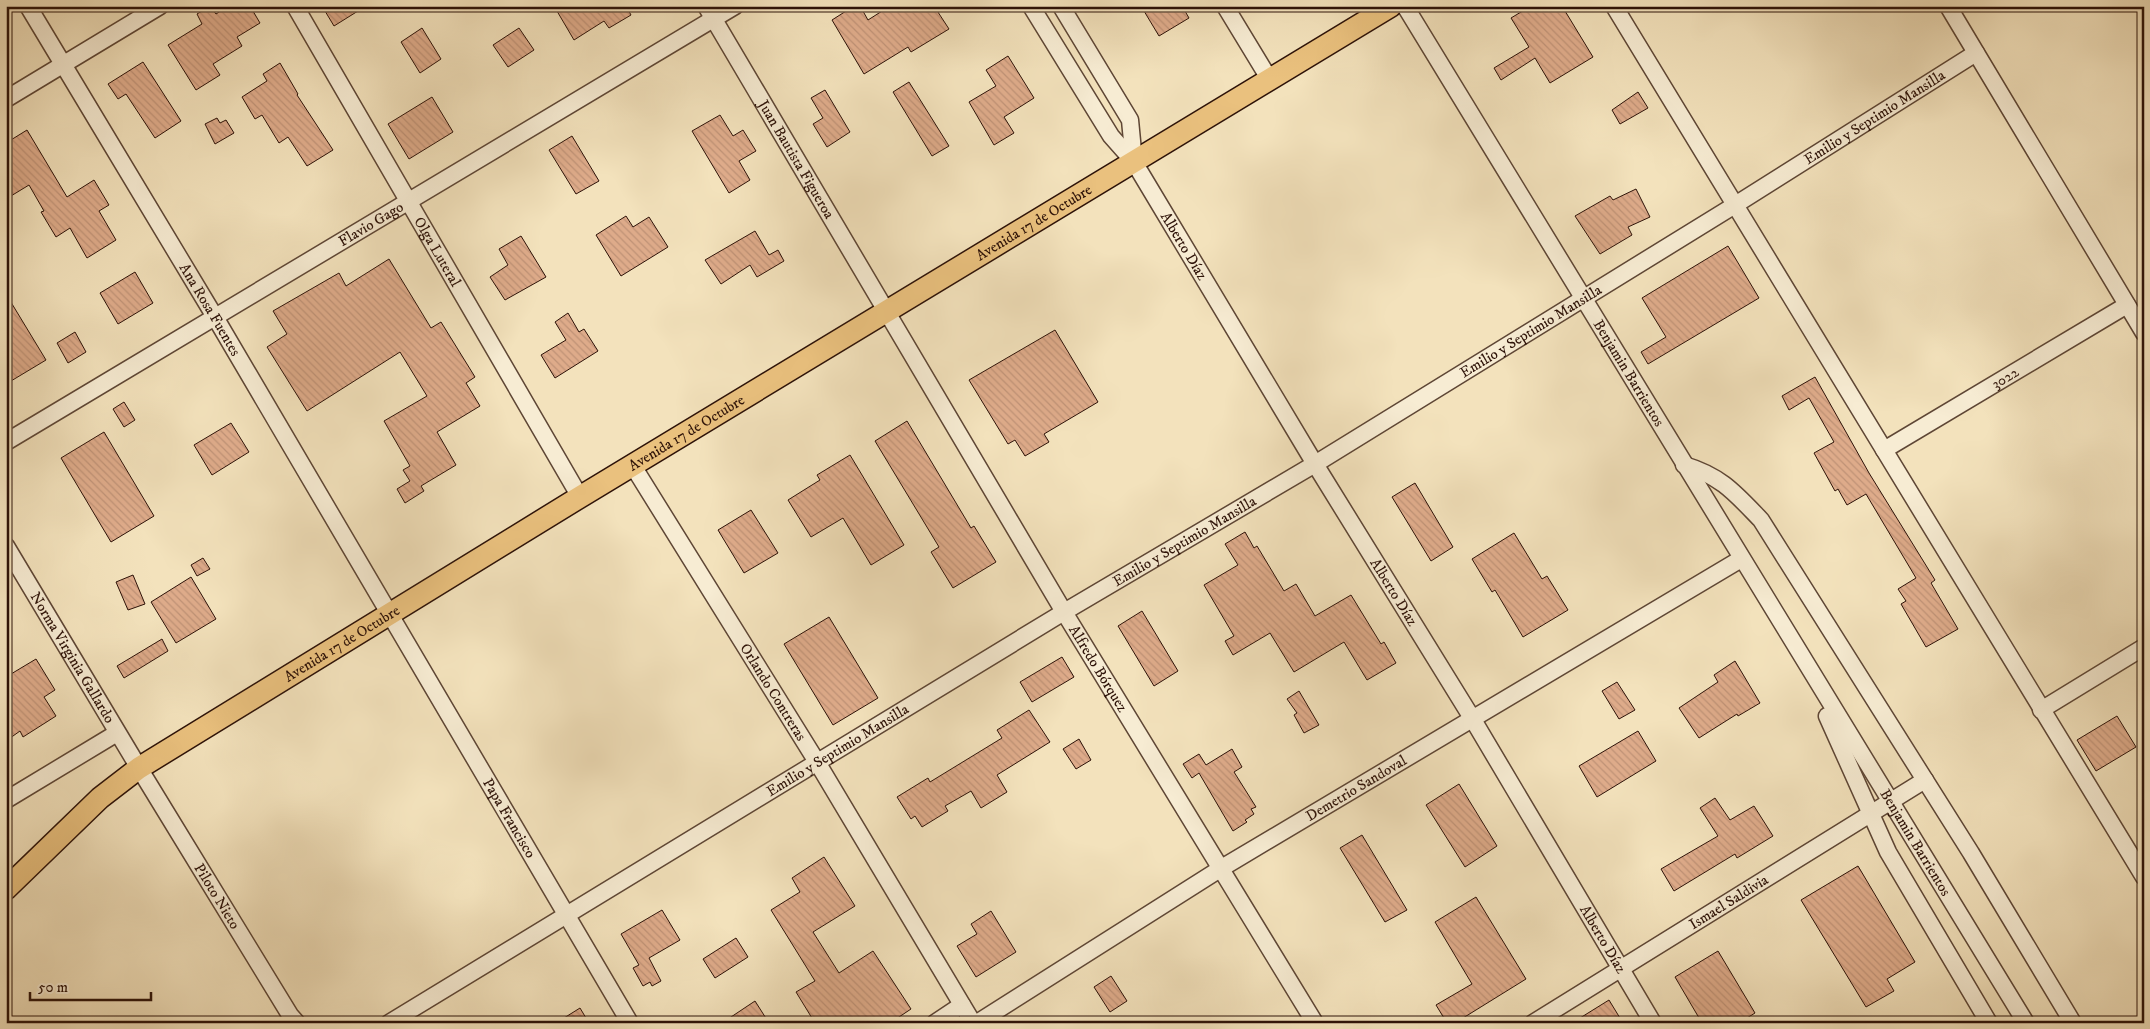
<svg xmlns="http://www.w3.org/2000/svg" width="2150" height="1029" font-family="'IM FELL DW Pica',serif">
	<defs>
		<pattern id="building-back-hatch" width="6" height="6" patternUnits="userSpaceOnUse" patternTransform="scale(1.25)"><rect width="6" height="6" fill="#deab8a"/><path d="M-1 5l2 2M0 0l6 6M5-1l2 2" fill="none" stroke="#bf9276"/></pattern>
	</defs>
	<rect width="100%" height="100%" fill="#f3e2bc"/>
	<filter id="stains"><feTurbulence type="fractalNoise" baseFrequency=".004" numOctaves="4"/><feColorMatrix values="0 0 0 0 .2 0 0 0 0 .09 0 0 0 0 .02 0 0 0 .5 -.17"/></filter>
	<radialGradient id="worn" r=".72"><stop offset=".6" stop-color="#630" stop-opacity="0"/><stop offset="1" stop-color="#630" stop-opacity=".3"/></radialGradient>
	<!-- building -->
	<g fill="url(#building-back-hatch)" stroke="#2d1208">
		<polygon points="210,6 216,14 228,6 250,6 260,23 237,37 242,46 213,64 220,75 196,90 168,45 202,24 197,14"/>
		<polygon points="322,6 366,6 334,26"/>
		<polygon points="554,6 626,6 631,15 609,28 604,21 574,40"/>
		<polygon points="854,6 860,6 868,20 890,6 934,6 949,29 911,52 908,47 864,74 832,20"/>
		<polygon points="1141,6 1182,6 1189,18 1159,36"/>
		<polygon points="1531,6 1562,6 1593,57 1550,83 1535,58 1501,80 1494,68 1529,47 1511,18"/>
		<polygon points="422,28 441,59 420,73 401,42"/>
		<polygon points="519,28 534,50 508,67 493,45"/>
		<polygon points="1008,56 1034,98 1004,117 1014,133 994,145 969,102 996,86 986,70"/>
		<polygon points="143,62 181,121 155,138 126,94 118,99 108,84"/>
		<polygon points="280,63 298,94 297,95 333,150 307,166 288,137 279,143 262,115 255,119 242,97 267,81 263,74"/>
		<polygon points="909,82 949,146 932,156 893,92"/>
		<polygon points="825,90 850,132 827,147 813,124 823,118 811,98"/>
		<polygon points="1638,92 1648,108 1620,124 1612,110"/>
		<polygon points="432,97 453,132 409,159 388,124"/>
		<polygon points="720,115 733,136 743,130 756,151 739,161 750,180 729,193 692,131"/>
		<polygon points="217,118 220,123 226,120 234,133 215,144 205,124"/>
		<polygon points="27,130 67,197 94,180 109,205 99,211 116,240 87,258 70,228 56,237 41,212 44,211 29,185 6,199 6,143"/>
		<polygon points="572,136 599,181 576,194 549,150"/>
		<polygon points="1636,189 1650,217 1628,227 1632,235 1600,254 1575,216 1610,196 1613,200"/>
		<polygon points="626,216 633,227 649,217 668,247 621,276 596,235"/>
		<polygon points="755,231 769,255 778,250 784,261 757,277 750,265 721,284 705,260"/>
		<polygon points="521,236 546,277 505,300 490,277 508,265 499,249"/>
		<polygon points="1728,246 1759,298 1648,364 1641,352 1666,337 1642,298"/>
		<polygon points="389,259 431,328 441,322 475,377 466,383 480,406 437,432 456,465 421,486 424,491 405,503 397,489 410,481 403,470 410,466 384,421 427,396 400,352 307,411 267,347 287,334 273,311 339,273 346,286"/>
		<polygon points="135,272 153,303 118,324 100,293"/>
		<polygon points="6,294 46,360 6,384"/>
		<polygon points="568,313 579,332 584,329 598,351 555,378 541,355 566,340 555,322"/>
		<polygon points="1055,330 1098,402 1044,434 1049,442 1025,456 1015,440 1008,444 969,380"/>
		<polygon points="75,332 86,352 68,363 57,343"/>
		<polygon points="1815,377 1869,473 1935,580 1931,583 1958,629 1926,647 1901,604 1906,601 1898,589 1916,578 1866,494 1847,505 1838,489 1835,491 1814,453 1834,442 1809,398 1789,410 1782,396"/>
		<polygon points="124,402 135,420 124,427 113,409"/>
		<polygon points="907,421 971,528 974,526 996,562 953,588 931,552 939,547 875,441"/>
		<polygon points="231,423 249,452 212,475 194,445"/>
		<polygon points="104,432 154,516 111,542 61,458"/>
		<polygon points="850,455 904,545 871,565 843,518 811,537 788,500 820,480 817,475"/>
		<polygon points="1415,483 1453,547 1431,561 1392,497"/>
		<polygon points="751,510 778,553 744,573 718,530"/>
		<polygon points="1245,532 1254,548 1257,546 1284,591 1296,584 1315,616 1351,595 1381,644 1384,642 1396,663 1367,680 1344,642 1294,672 1270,633 1233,655 1225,641 1234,636 1204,585 1238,565 1225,544"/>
		<polygon points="1514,533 1542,579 1547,576 1568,610 1523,637 1495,590 1492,592 1472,559"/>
		<polygon points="203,558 210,569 197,576 191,565"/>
		<polygon points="133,575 145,604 128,610 116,582"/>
		<polygon points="191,577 216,619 176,643 151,602"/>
		<polygon points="1142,611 1178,671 1154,686 1118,626"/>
		<polygon points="829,617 878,698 833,725 784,644"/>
		<polygon points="162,639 168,651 124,678 117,666"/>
		<polygon points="1062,657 1074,677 1032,702 1020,682"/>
		<polygon points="36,659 55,690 44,697 56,716 23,737 20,731 6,741 6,677"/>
		<polygon points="1735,661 1760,703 1738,716 1737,714 1699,738 1679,708 1718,682 1714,675"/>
		<polygon points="1617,682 1635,710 1619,719 1602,691"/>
		<polygon points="1299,691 1319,725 1304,733 1294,715 1297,713 1287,699"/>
		<polygon points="1029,710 1050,742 997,775 1007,792 981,808 971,791 945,806 948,811 922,827 915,816 911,819 897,797 928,778 930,782 1002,738 997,730"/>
		<polygon points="2117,716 2136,747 2096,771 2077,740"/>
		<polygon points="1638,731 1656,761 1597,797 1579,766"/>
		<polygon points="1079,739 1091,760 1076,769 1063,749"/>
		<polygon points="1232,749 1242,767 1234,772 1256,807 1251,809 1254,814 1245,820 1247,822 1233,831 1199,773 1192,778 1183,764 1199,754 1206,765"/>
		<polygon points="1459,784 1497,846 1465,867 1426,805"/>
		<polygon points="1715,798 1730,820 1754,806 1773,836 1737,858 1735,854 1674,891 1661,869 1718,836 1700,808"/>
		<polygon points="1362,835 1407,910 1385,922 1340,848"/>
		<polygon points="824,857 855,906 813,932 839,973 873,951 911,1009 890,1023 815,1023 796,992 815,981 771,910 800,892 792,878"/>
		<polygon points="1858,866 1915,962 1887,979 1894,991 1866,1007 1801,900"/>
		<polygon points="1476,897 1526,979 1455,1023 1447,1023 1436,1005 1472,984 1435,922"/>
		<polygon points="662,910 680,940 649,958 661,981 652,986 650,982 643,986 633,968 639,965 621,934"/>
		<polygon points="991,911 1016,952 976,977 957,946 977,934 971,924"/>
		<polygon points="736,938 748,957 715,978 703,959"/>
		<polygon points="1718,951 1755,1013 1739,1023 1702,1023 1675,977"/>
		<polygon points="1111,976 1127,1001 1110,1012 1094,987"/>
		<polygon points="1609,1000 1623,1023 1572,1023"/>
		<polygon points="755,1001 769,1023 722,1023"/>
		<polygon points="580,1008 589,1023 556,1023"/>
	</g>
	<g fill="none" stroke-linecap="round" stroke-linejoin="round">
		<defs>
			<g id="minor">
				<path id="s1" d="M28 6 215 317 630 1023"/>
				<path id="s2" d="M295 6 580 497"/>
				<path id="s3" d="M706 6 1064 612 1315 1023"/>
				<path id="s4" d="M1031 6 1111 136 1134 162 1315 464 1472 718 1653 1023"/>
				<polyline points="1061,6 1130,120 1134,162"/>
				<polyline points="1225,6 1270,80"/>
				<path id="s5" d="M1405 6 2026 1023"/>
				<polyline points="1614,6 2144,877"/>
				<polyline points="1948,6 2144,333"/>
				<polyline points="6,99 160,6"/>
				<path id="s6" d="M6 442 735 6"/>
				<path id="s7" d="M1884 450 2127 305"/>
				<path d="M1684 465C1721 476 1735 493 1761 520L1971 853 2073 1023"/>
				<path id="s8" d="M633 466 817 762 973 1023"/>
				<path id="s9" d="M6 546 139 768 290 1015 297 1023"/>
				<polyline points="2041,710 2144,647"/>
				<polyline points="1827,716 1888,852 1989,1023"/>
				<polyline points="6,800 117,733"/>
				<path id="s10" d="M389 1023 1064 612 1315 464 1735 205 1976 53"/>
				<polyline points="935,1023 962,1005"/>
				<path id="s11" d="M977 1023 1220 869 1741 559"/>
				<path id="s12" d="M1533 1023 1925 780"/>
			</g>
			<g id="major">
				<path id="s13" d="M6 889 100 798 139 768 580 497 1391 6"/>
			</g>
		</defs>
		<!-- minor casing -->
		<use href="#minor" stroke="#5e4635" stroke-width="19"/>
		<!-- major casing -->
		<use href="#major" stroke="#2d1208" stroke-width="24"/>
		<!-- minor -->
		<use href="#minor" stroke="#f7ecd3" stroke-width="16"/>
		<!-- major -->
		<use href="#major" stroke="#eac17e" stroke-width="21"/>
	</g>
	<g text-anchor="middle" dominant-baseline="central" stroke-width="4.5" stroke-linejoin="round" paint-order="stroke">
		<!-- street labels -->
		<g font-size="15" fill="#2d1208" stroke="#f7ecd3">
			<text stroke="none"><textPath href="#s10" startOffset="1740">Emilio y Septimio Mansilla</textPath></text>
			<text stroke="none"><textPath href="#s3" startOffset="178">Juan Bautista Figueroa</textPath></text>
			<text stroke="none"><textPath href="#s13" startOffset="1228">Avenida 17 de Octubre</textPath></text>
			<text stroke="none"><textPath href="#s6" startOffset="425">Flavio Gago</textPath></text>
			<text stroke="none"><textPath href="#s4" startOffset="285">Alberto Díaz</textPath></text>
			<text stroke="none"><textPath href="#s2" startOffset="284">Olga Luteral</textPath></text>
			<text stroke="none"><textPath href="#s1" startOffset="354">Ana Rosa Fuentes</textPath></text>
			<text stroke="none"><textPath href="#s10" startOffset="1335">Emilio y Septimio Mansilla</textPath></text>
			<text stroke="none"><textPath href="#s5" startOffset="430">Benjamin Barrientos</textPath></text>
			<text stroke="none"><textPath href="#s7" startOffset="141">3022</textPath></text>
			<text stroke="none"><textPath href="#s13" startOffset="822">Avenida 17 de Octubre</textPath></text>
			<text stroke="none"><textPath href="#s10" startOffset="930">Emilio y Septimio Mansilla</textPath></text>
			<text stroke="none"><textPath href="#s4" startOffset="690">Alberto Díaz</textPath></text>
			<text stroke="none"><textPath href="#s13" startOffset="418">Avenida 17 de Octubre</textPath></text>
			<text stroke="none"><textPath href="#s9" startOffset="130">Norma Virginia Gallardo</textPath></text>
			<text stroke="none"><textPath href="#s3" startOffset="770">Alfredo Bórquez</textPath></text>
			<text stroke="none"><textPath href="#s8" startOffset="266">Orlando Contreras</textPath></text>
			<text stroke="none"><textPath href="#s10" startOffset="525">Emilio y Septimio Mansilla</textPath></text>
			<text stroke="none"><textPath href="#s11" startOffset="446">Demetrio Sandoval</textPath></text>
			<text stroke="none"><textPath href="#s1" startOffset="944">Papa Francisco</textPath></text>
			<text stroke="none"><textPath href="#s5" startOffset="980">Benjamin Barrientos</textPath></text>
			<text stroke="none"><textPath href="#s9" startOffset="409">Piloto Nieto</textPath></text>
			<text stroke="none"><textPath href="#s12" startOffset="230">Ismael Saldivia</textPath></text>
			<text stroke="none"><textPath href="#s4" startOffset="1095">Alberto Díaz</textPath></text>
		</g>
	</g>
	<!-- margin -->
	<rect width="2150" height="1029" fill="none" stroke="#f3e2bc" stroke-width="25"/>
	<rect x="8" y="8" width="2135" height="1014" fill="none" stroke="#2d1208" stroke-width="2.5"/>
	<rect x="12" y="12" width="2125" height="1004" fill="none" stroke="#2d1208"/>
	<!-- scale -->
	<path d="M30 992v8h121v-8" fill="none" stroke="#2d1208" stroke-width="2.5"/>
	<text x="38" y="992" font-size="15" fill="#2d1208" stroke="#f7ecd3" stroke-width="4" paint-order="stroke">50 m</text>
	<rect width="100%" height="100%" filter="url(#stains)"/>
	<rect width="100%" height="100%" fill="url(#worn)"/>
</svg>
